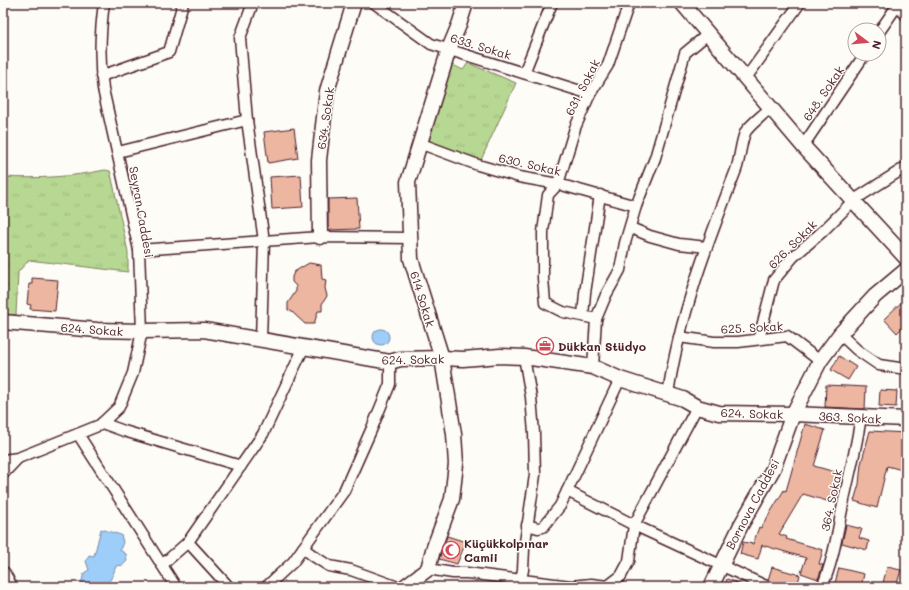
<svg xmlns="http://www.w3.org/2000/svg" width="909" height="590" font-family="Mali,sans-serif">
	<defs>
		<pattern id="park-tufts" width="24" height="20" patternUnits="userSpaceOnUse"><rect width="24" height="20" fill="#b7d892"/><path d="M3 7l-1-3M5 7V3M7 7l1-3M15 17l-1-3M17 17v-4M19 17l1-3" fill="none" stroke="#9fb97e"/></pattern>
	</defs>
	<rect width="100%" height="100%" fill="#fdfcf7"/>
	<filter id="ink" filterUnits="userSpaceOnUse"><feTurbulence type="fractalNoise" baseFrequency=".025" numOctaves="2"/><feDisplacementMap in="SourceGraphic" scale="8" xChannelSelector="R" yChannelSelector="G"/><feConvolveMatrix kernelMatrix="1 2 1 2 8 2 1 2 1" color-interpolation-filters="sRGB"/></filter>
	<g filter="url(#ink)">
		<!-- park -->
		<g fill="url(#park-tufts)" stroke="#807c5e">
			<polygon points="449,63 463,70 468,63 516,83 481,160 426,141"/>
			<path d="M105 170 110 171 111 174 128 252V272L29 260 18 272 16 315 3 314V177C37 179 71 177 105 170Z"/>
		</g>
		<!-- water -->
		<g fill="#9ccef9" stroke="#7b88a7">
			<circle cx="381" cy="337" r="8"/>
			<path d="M101 529 121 535 123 542 120 550 126 554 127 561 123 565 116 566C109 588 105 587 83 587L81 584 84 573 89 570 86 561 89 555 94 556Z"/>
		</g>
		<!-- building -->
		<g fill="#ecb6a1" stroke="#4a1f2b">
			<polygon points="294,128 298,158 268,163 264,132"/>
			<polygon points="301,175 303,207 272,209 270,177"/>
			<polygon points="357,198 359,229 328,230 328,199"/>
			<polygon points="309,263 321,265 322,279 326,280 325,288 327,296 322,304 322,311 318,311 314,324 305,324 291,311 288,310 288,303 296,291 296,286 292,282 292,277 294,272"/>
			<polygon points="32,278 58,280 55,311 30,309 31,305 27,304 29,284 32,284"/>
			<polygon points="906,298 906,324 897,333 884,319"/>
			<polygon points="839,356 856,367 848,380 831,370"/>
			<polygon points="826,385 866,387 865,409 825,407"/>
			<polygon points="880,390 897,391 896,407 879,406"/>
			<polygon points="805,424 825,430 814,466 842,474 834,503 803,494 779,534 787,537 786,539 823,550 819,564 823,565 818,579 801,573 806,558 762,545 758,559 740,554 743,542 753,544 759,527 761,528 784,490 786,491"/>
			<polygon points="870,431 906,433 906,471 887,466 877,508 854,501 859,484 861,464"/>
			<polygon points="846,525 862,529 859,538 869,541 867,550 842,543"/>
			<polygon points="447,536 466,542 457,564 439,559"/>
			<polygon points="772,567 800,575 797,587 779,587 774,586 773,583 768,580"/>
			<polygon points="887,567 901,570 896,587 882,587"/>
			<polygon points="839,568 864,574 861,587 835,587 837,584 835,583"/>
			<polygon points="727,579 746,586 746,587 724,587"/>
		</g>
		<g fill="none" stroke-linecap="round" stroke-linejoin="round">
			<defs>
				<g id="street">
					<polyline points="253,3 240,38 247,120 264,241 261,340"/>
					<polyline points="374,3 431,44 590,94"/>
					<polyline points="897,6 906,15"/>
					<polyline points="879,32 899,3"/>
					<polyline points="524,73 552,3"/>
					<polyline points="101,76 169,52 183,3"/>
					<polyline points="746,78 800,3"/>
					<polyline points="419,143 478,165 519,177 558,184 636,206"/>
					<polyline points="803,146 865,54"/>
					<polyline points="118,152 247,120"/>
					<polyline points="631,228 650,236 679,244 707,247"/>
					<polyline points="139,250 320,237 410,238"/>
					<polyline points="583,316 585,293 600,195"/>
					<polyline points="596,319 606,295 620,270 625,243 636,206 655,158 685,53 708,34"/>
					<polyline points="840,334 857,350 879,365 906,369"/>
					<polyline points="679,337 714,342 738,342 787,336 820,361"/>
					<polyline points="759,338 774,280 793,257 823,231 854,200 906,167"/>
					<polyline points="593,367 596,319 563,312 545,303 543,278 543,232 548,195 558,184 575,128 590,94 608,65 629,3"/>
					<path d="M668 394C679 317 708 242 736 170 740 160 741 139 746 131 752 123 763 115 770 108"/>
					<polyline points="102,423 124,431 241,466"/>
					<polyline points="78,434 176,587"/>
					<path d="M3 460 18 458 100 425 119 407 133 373 142 331 139 250 103 89C99 60 100 32 104 3"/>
					<polyline points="3,474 18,458"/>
					<polyline points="567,491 634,525 768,587"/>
					<polyline points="527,525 538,528 543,527 560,506 620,379"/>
					<polyline points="303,548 344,491 372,428 390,384 390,362"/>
					<polyline points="162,565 188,542"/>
					<polyline points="428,569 453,573 467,573 571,586 591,584 608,586 621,576 629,561 634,525 697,407"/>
					<polyline points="229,587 188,542 263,434 304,347"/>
					<polyline points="266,587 293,562 303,548 315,557 329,566 351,570 398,587"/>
					<polyline points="519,587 523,570 524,549 535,475 534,433 531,397 524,357"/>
					<path d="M822 587C835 557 838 526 845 495 851 468 857 444 861 416"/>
				</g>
				<g id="secondary">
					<polyline points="682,3 803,146 906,258"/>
					<polyline points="320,237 319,160 327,91 354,3"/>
					<polyline points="3,322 97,330 142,331 204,330 390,362 400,359 442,358 463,359 500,356 524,357 593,367 620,379 683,399 697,407 719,413 793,414 906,419"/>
					<polyline points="3,574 10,587"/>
					<polyline points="404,587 428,569 433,550 452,499 456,464 454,434 442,358 411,259 408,182 449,49 459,25 466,3"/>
					<polyline points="711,587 741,525 773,469 793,414 820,361 840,334 875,296 906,270"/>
				</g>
			</defs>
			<!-- street casing -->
			<use href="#street" stroke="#4a1f2b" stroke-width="13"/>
			<!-- secondary casing -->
			<use href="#secondary" stroke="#4a1f2b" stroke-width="17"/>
			<!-- street -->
			<use href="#street" stroke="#fdfcf7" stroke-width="10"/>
			<!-- secondary -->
			<use href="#secondary" stroke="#fdfcf7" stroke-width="14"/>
		</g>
	</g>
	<!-- icons -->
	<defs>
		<symbol id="office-ring" viewBox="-11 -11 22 22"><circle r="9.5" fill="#fdfcf7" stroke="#d1495b" stroke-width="1.5"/><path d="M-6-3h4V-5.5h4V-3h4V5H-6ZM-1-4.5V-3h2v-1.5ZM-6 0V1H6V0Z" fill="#d1495b"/></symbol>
		<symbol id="mosque-ring" viewBox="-11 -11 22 22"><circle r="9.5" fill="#fdfcf7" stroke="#d1495b" stroke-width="1.5"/><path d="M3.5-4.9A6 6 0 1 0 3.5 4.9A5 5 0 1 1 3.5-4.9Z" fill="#d1495b"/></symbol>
	</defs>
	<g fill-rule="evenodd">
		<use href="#office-ring" x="535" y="336" width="20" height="20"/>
		<use href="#mosque-ring" x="441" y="540" width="20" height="20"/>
	</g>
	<g text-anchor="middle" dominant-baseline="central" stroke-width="3" stroke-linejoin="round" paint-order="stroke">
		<!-- street labels -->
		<g font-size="12" fill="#4a1f2b" stroke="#fdfcf7">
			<text transform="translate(481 46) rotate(17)">633. Sokak</text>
			<text transform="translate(582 87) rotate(-63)">631. Sokak</text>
			<text transform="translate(823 93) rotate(-56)">648. Sokak</text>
			<text transform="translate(325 118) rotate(-82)">634. Sokak</text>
			<text transform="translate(530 164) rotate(13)">630. Sokak</text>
			<text transform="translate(142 212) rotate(80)">Seyran Caddesi</text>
			<text transform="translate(792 244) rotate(-45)">626. Sokak</text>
			<text transform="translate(423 299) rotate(73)">614 Sokak</text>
			<text transform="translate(752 327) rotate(-3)">625. Sokak</text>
			<text transform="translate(92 329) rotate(4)">624. Sokak</text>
			<text transform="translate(413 359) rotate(-1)">624. Sokak</text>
			<text transform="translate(752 413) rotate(2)">624. Sokak</text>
			<text transform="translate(850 417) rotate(3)">363. Sokak</text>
			<text transform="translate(831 500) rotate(-78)">364. Sokak</text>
			<text transform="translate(752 504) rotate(-62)">Bornova Caddesi</text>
		</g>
		<!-- poi labels -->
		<g font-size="12" font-weight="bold" fill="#4a1f2b" stroke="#fdfcf7" text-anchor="start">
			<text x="558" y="346">Dükkan Stüdyo</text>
			<text x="464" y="543">Küçükkolpınar<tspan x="464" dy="14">Camii</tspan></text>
		</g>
	</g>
	<!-- margin -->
	<rect width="909" height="590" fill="none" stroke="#fdfcf7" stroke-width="16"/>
	<rect x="8" y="8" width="893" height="574" fill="none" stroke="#4a1f2b" stroke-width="1.5" filter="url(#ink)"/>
	<!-- north arrow -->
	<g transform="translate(867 42) rotate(106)"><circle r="19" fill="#fdfcf7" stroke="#b5a4a5"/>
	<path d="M0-3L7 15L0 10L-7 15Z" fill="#d1495b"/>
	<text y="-6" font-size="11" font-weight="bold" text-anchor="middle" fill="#4a1f2b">N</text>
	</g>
</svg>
